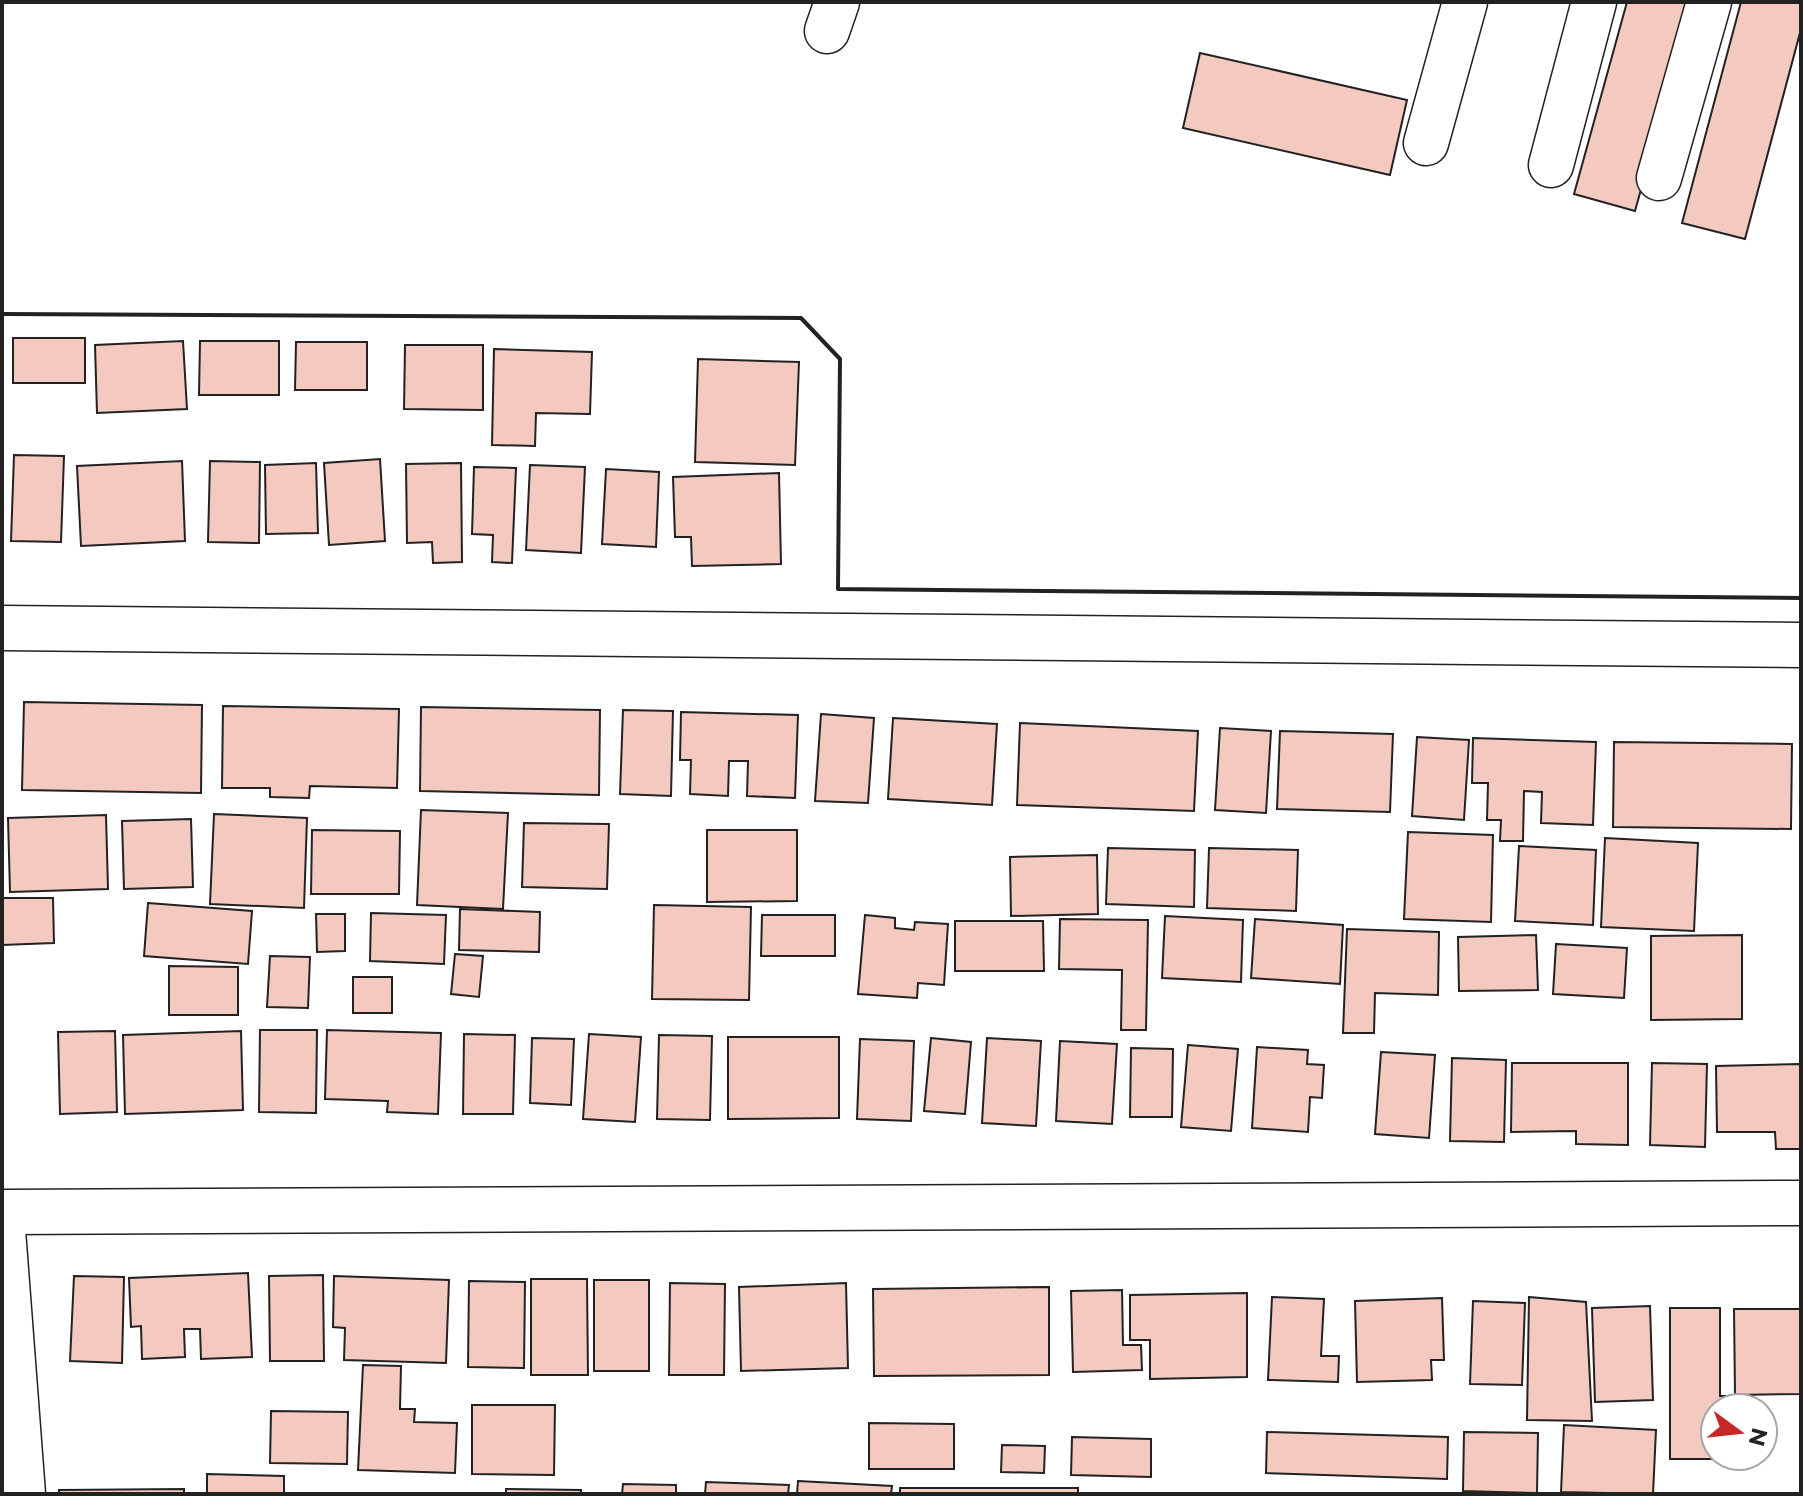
<svg xmlns="http://www.w3.org/2000/svg" width="1803" height="1496" font-family="Montserrat,sans-serif">
	<rect width="100%" height="100%" fill="#fff"/>
	<!-- building -->
	<g fill="#f3c9c0" stroke="#222" stroke-width="2">
		<polygon points="1627,2 1693,2 1635,211 1574,194"/>
		<polygon points="1741,2 1801,2 1801,29 1745,239 1682,223"/>
		<polygon points="1200,53 1407,100 1390,175 1183,128"/>
		<rect x="13" y="338" width="72" height="45"/>
		<polygon points="183,341 187,409 97,413 95,345"/>
		<polygon points="200,341 279,341 279,395 199,395"/>
		<polygon points="296,342 367,342 367,390 295,390"/>
		<polygon points="405,345 483,345 483,410 404,409"/>
		<polygon points="494,349 592,352 590,414 536,413 535,446 492,445"/>
		<polygon points="698,359 799,362 795,465 695,462"/>
		<polygon points="14,455 64,456 61,542 11,541"/>
		<polygon points="380,459 385,541 329,545 324,463"/>
		<polygon points="182,461 185,541 81,546 77,466"/>
		<polygon points="210,461 260,462 259,543 208,542"/>
		<polygon points="316,463 318,533 266,534 265,465"/>
		<polygon points="461,463 462,562 433,563 432,542 407,543 406,464"/>
		<polygon points="530,465 585,467 581,553 526,550"/>
		<polygon points="474,467 516,468 512,563 492,562 493,535 472,534"/>
		<polygon points="606,469 659,472 656,547 602,544"/>
		<polygon points="779,473 781,564 692,566 691,537 675,537 673,477"/>
		<polygon points="24,702 202,705 201,793 22,790"/>
		<polygon points="223,706 399,709 397,788 310,786 309,798 270,797 270,788 222,788"/>
		<polygon points="421,707 600,710 599,795 420,791"/>
		<polygon points="623,710 673,711 671,796 620,794"/>
		<polygon points="681,712 798,715 795,798 747,796 748,761 729,761 728,796 690,794 691,760 680,760"/>
		<polygon points="821,714 874,718 868,803 815,801"/>
		<polygon points="893,718 997,724 992,805 888,799"/>
		<polygon points="1020,723 1198,731 1194,811 1017,805"/>
		<polygon points="1220,728 1271,731 1266,813 1215,810"/>
		<polygon points="1280,731 1393,734 1390,812 1277,809"/>
		<polygon points="1417,737 1469,740 1464,820 1412,816"/>
		<polygon points="1473,738 1596,742 1593,825 1541,823 1542,792 1524,791 1523,841 1500,841 1501,820 1487,820 1488,783 1472,783"/>
		<polygon points="1614,742 1792,744 1791,829 1613,827"/>
		<polygon points="421,810 508,813 503,909 417,905"/>
		<polygon points="214,814 307,818 304,908 210,904"/>
		<polygon points="106,815 108,889 10,892 8,818"/>
		<polygon points="191,819 193,887 124,889 122,821"/>
		<polygon points="524,823 609,824 607,889 522,887"/>
		<polygon points="312,830 400,831 399,894 311,894"/>
		<polygon points="707,830 797,830 797,901 707,902"/>
		<polygon points="1408,832 1493,835 1491,922 1404,919"/>
		<polygon points="1605,838 1698,843 1694,931 1601,927"/>
		<polygon points="1519,846 1596,850 1593,925 1515,921"/>
		<polygon points="1108,848 1195,850 1194,907 1106,904"/>
		<polygon points="1209,848 1298,850 1296,911 1207,908"/>
		<polygon points="1097,855 1098,914 1011,916 1010,857"/>
		<polygon points="2,898 53,898 54,943 2,945"/>
		<polygon points="148,903 252,911 248,964 144,956"/>
		<polygon points="654,905 751,907 749,1000 652,999"/>
		<polygon points="460,909 540,912 539,952 459,950"/>
		<polygon points="371,913 446,915 444,964 370,961"/>
		<polygon points="316,914 345,914 345,951 317,952"/>
		<polygon points="762,915 835,915 835,956 761,956"/>
		<polygon points="865,915 895,918 895,928 914,930 915,922 948,924 944,985 918,983 917,998 858,994"/>
		<polygon points="1165,916 1243,920 1241,982 1162,978"/>
		<polygon points="1060,919 1148,920 1146,1030 1121,1030 1122,970 1059,969"/>
		<polygon points="1255,919 1343,925 1340,984 1251,978"/>
		<polygon points="955,921 1043,921 1044,971 955,971"/>
		<polygon points="1347,929 1439,932 1438,995 1375,993 1374,1033 1343,1033"/>
		<polygon points="1536,935 1538,990 1459,991 1458,937"/>
		<polygon points="1742,935 1742,1019 1651,1020 1651,936"/>
		<polygon points="1556,944 1627,948 1624,998 1553,994"/>
		<polygon points="455,954 483,956 479,997 451,994"/>
		<polygon points="270,956 310,957 308,1008 267,1007"/>
		<polygon points="169,966 238,967 238,1015 169,1015"/>
		<rect x="353" y="977" width="39" height="36"/>
		<polygon points="260,1030 317,1030 316,1113 259,1112"/>
		<polygon points="327,1030 441,1033 438,1114 387,1112 388,1101 325,1099"/>
		<polygon points="115,1031 117,1112 60,1114 58,1032"/>
		<polygon points="241,1031 243,1110 125,1114 123,1035"/>
		<polygon points="464,1034 515,1035 513,1114 463,1114"/>
		<polygon points="589,1034 641,1037 635,1122 583,1119"/>
		<polygon points="659,1035 712,1036 710,1120 657,1119"/>
		<polygon points="728,1037 839,1037 839,1118 728,1119"/>
		<polygon points="532,1038 574,1039 571,1105 530,1103"/>
		<polygon points="931,1038 971,1042 965,1114 924,1111"/>
		<polygon points="987,1038 1041,1041 1036,1126 982,1123"/>
		<polygon points="860,1039 914,1041 911,1121 857,1119"/>
		<polygon points="1060,1041 1117,1044 1112,1124 1056,1121"/>
		<polygon points="1188,1045 1238,1049 1231,1131 1181,1127"/>
		<polygon points="1257,1047 1308,1050 1307,1064 1324,1065 1322,1098 1310,1097 1308,1132 1252,1128"/>
		<polygon points="1131,1048 1173,1049 1172,1117 1130,1117"/>
		<polygon points="1381,1052 1435,1055 1429,1138 1375,1134"/>
		<polygon points="1452,1058 1506,1060 1504,1142 1450,1141"/>
		<polygon points="1512,1063 1628,1063 1628,1145 1576,1144 1576,1131 1511,1132"/>
		<polygon points="1652,1063 1707,1064 1705,1147 1650,1145"/>
		<polygon points="1801,1064 1801,1149 1776,1149 1775,1132 1717,1132 1716,1066"/>
		<polygon points="248,1273 252,1357 201,1359 200,1329 184,1329 185,1357 142,1359 141,1326 131,1327 129,1278"/>
		<polygon points="323,1275 324,1361 270,1361 269,1276"/>
		<polygon points="74,1276 124,1277 122,1363 70,1361"/>
		<polygon points="334,1276 449,1280 446,1363 344,1360 345,1328 333,1327"/>
		<polygon points="531,1279 587,1279 588,1375 531,1375"/>
		<rect x="594" y="1280" width="55" height="91"/>
		<polygon points="469,1281 525,1282 524,1368 468,1367"/>
		<polygon points="670,1283 725,1284 724,1375 669,1375"/>
		<polygon points="846,1283 848,1368 741,1371 739,1287"/>
		<polygon points="1049,1287 1049,1375 874,1376 873,1289"/>
		<polygon points="1122,1290 1123,1345 1141,1345 1142,1370 1073,1372 1071,1291"/>
		<polygon points="1247,1293 1247,1377 1150,1379 1150,1340 1130,1340 1130,1295"/>
		<polygon points="1272,1297 1324,1299 1321,1356 1339,1356 1338,1382 1268,1380"/>
		<polygon points="1529,1297 1586,1302 1592,1421 1527,1420"/>
		<polygon points="1442,1298 1444,1360 1431,1360 1432,1380 1357,1382 1355,1301"/>
		<polygon points="1473,1301 1525,1303 1522,1385 1470,1384"/>
		<polygon points="1650,1306 1653,1400 1595,1402 1592,1308"/>
		<polygon points="1670,1308 1720,1308 1720,1396 1752,1396 1752,1408 1715,1408 1715,1456 1752,1456 1752,1459 1670,1459"/>
		<polygon points="1734,1309 1801,1309 1801,1394 1735,1395"/>
		<polygon points="363,1365 401,1366 400,1409 415,1409 414,1422 457,1423 455,1473 358,1470"/>
		<polygon points="472,1405 555,1405 554,1475 472,1474"/>
		<polygon points="271,1411 348,1412 347,1464 270,1463"/>
		<polygon points="869,1423 954,1424 954,1469 869,1469"/>
		<polygon points="1564,1425 1656,1430 1653,1494 1561,1492"/>
		<polygon points="1267,1432 1448,1437 1447,1479 1266,1473"/>
		<polygon points="1464,1432 1538,1433 1537,1493 1463,1491"/>
		<polygon points="1072,1437 1151,1439 1151,1477 1071,1475"/>
		<polygon points="1002,1445 1045,1446 1044,1473 1001,1472"/>
		<polygon points="207,1474 284,1476 284,1494 207,1494"/>
		<polygon points="798,1481 892,1486 891,1494 797,1494"/>
		<polygon points="706,1482 789,1485 788,1494 705,1494"/>
		<polygon points="623,1484 676,1485 676,1494 622,1494"/>
		<rect x="900" y="1488" width="178" height="6"/>
		<polygon points="184,1489 184,1494 59,1494 59,1490"/>
		<polygon points="506,1489 581,1490 581,1494 506,1494"/>
	</g>
	<g fill="none" stroke-linecap="round" stroke-linejoin="round">
		<defs>
			<g id="minor">
				<polyline points="827,31 837,2"/>
				<polyline points="1426,143 1465,2"/>
				<polyline points="1551,165 1594,2"/>
				<polyline points="1659,178 1709,2"/>
				<polyline points="2,628 1801,645"/>
				<polyline points="2,1212 1801,1203"/>
				<polyline points="2,1217 23,1494"/>
			</g>
		</defs>
		<!-- minor casing -->
		<use href="#minor" stroke="#222" stroke-width="47"/>
		<!-- minor -->
		<use href="#minor" stroke="#fff" stroke-width="44"/>
		<!-- wall -->
		<polyline stroke="#222" stroke-width="4" points="2,314 801,318 840,359 838,589 1801,598"/>
	</g>
	<!-- border -->
	<rect width="1803" height="1496" fill="none" stroke="#222222" stroke-width="8"/>
	<!-- north arrow -->
	<g transform="translate(1739 1432) rotate(105)"><circle r="38" fill="#ffffff" stroke="#a7a7a7" stroke-width="2"/>
	<path d="M0-6L14 30L0 20L-14 30Z" fill="#c62828"/>
	<text y="-12" font-size="22" font-weight="bold" text-anchor="middle" fill="#222222">N</text>
	</g>
</svg>
